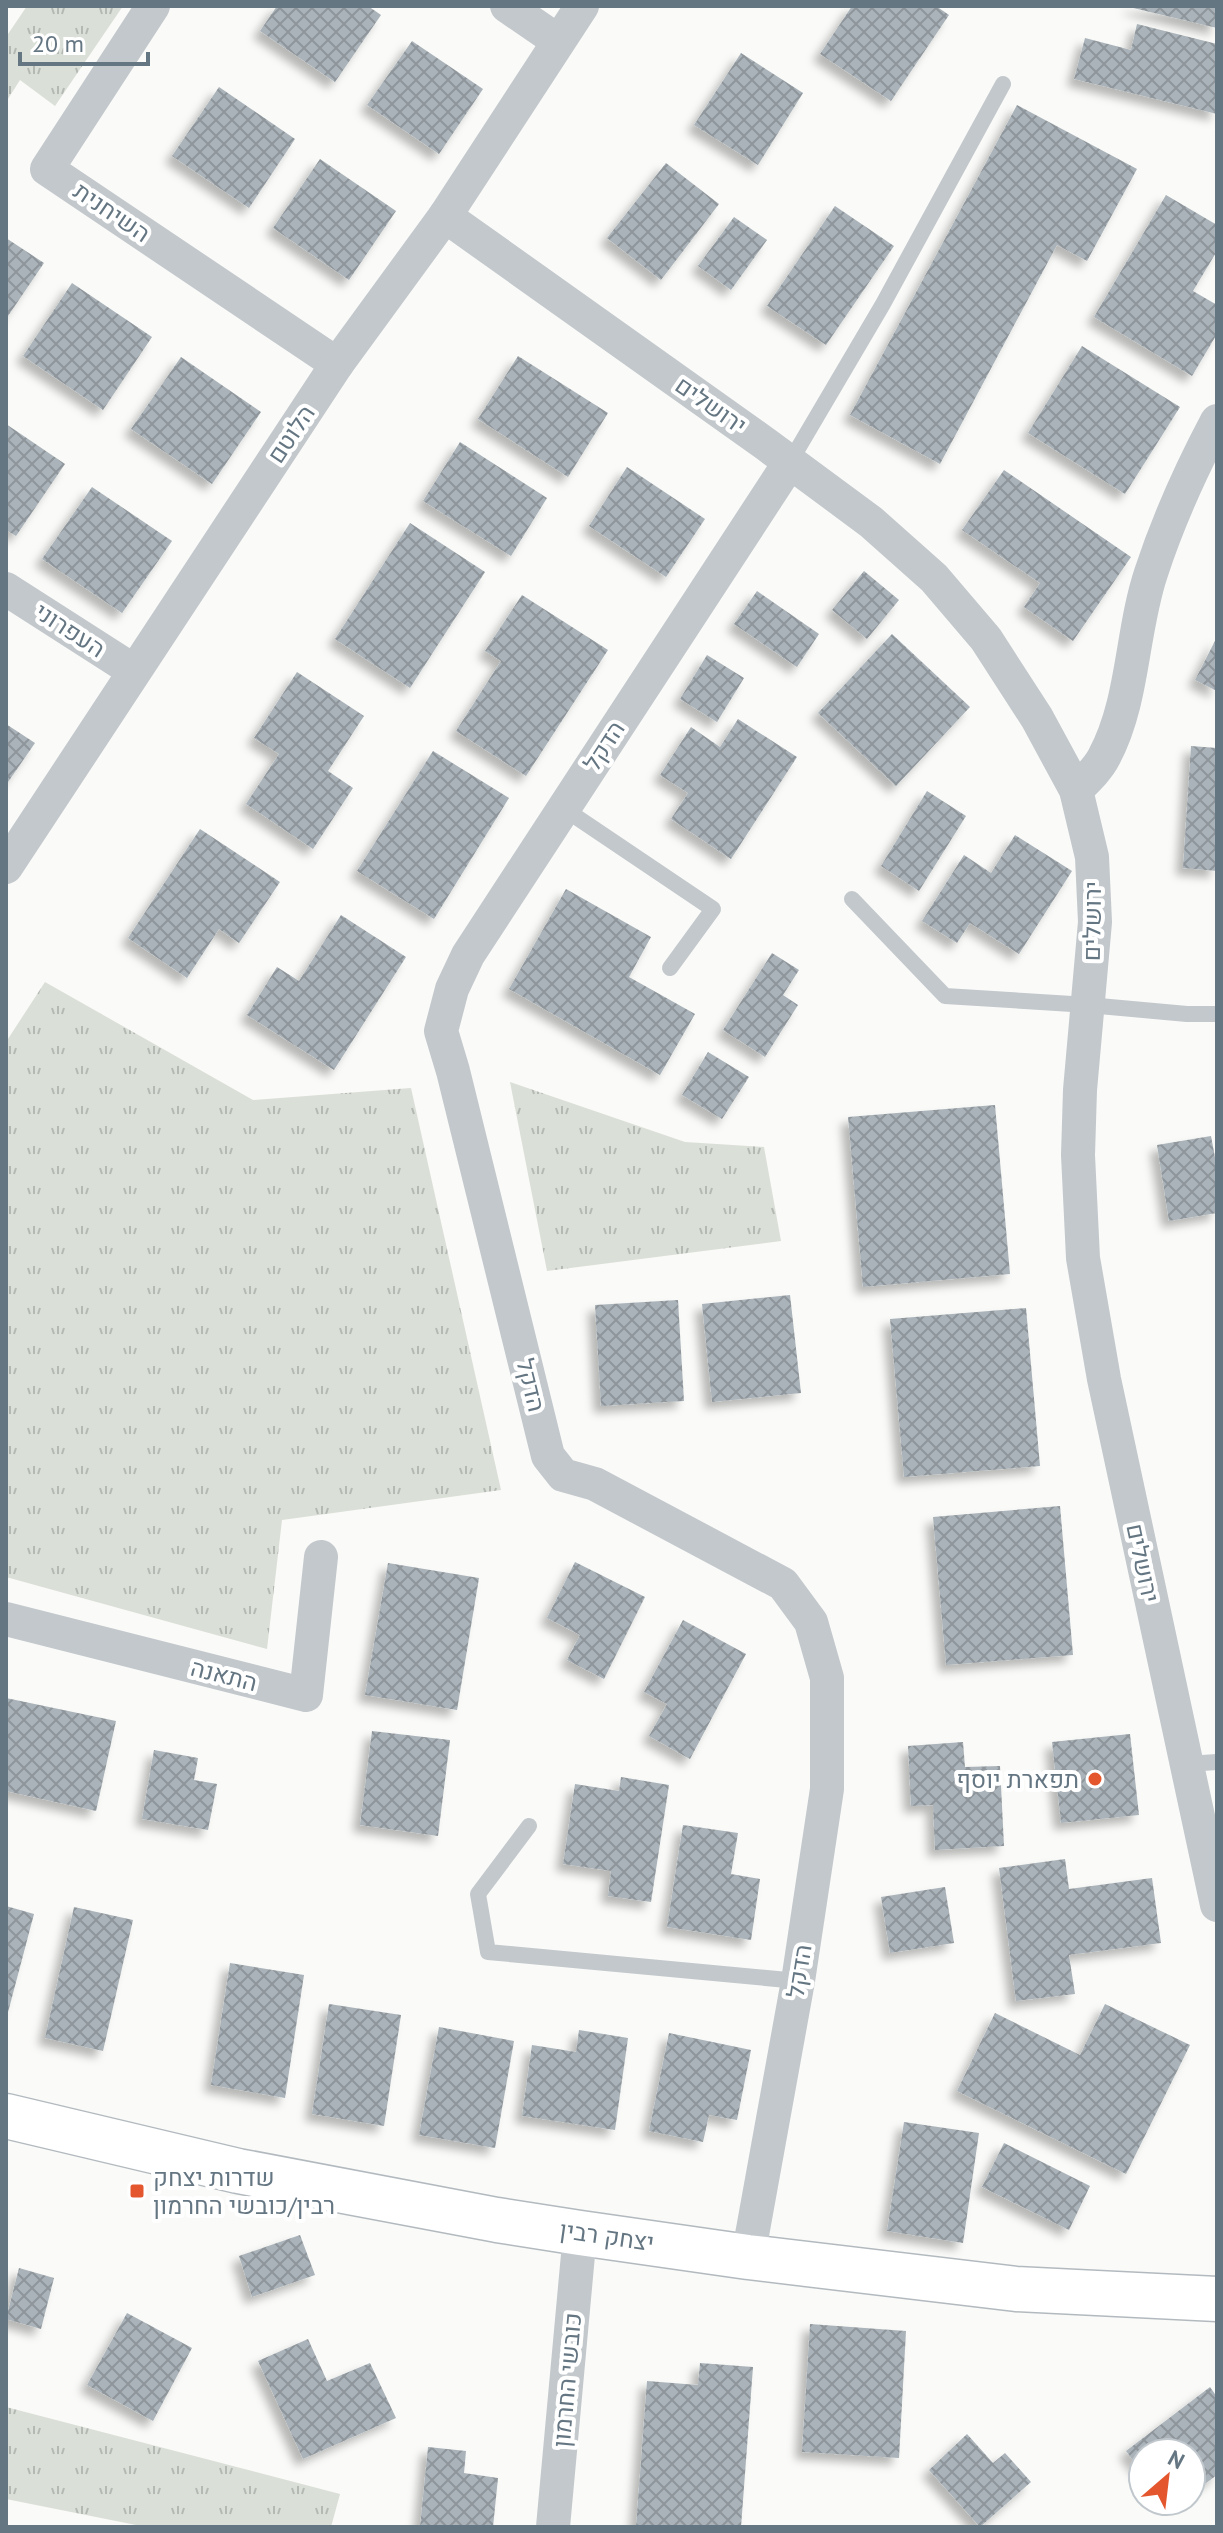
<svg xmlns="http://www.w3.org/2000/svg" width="1223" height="2533" font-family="'PT Sans',Heebo,sans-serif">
	<defs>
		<pattern id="grass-tufts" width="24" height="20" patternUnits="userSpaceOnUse" patternTransform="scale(2)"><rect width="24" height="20" fill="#dadfd7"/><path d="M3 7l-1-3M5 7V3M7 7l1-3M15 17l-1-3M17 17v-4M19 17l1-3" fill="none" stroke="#b4b9b4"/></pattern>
		<pattern id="building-cross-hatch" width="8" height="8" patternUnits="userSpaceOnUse" patternTransform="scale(2)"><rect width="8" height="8" fill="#aab3b9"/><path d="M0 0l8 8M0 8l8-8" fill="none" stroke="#8e969c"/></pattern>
		<filter id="shadow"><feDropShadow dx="-7" dy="7" stdDeviation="4" flood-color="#0004"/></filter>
	</defs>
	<rect width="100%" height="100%" fill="#fafaf8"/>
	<!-- grass -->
	<g fill="url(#grass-tufts)">
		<polygon points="27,6 123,6 55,106 20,80 6,102 6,37"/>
		<polygon points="45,982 253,1100 411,1088 501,1490 282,1520 267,1649 6,1577 6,1042"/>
		<polygon points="510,1082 685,1142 764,1147 781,1241 547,1271"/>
		<polygon points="6,2407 340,2494 331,2527 146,2527 6,2499"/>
	</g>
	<!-- building -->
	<g fill="url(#building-cross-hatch)" filter="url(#shadow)">
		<polygon points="277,6 368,6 381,15 335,82 260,31"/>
		<polygon points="852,6 936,6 949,15 891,101 820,54"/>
		<polygon points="1129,6 1217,6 1217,28 1129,7"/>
		<polygon points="1137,24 1217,44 1217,114 1074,79 1085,38 1131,50"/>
		<polygon points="412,41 483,89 439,154 367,105"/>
		<polygon points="741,53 803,93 758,165 694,125"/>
		<polygon points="219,87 295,139 249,208 172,156"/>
		<polygon points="1017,105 1137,169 1087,261 1057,245 940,464 850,415"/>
		<polygon points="320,159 396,211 349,280 273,228"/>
		<polygon points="666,163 719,204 661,280 607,238"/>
		<polygon points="1166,195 1217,225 1217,251 1193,291 1217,305 1217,334 1192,376 1094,317"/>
		<polygon points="835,206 894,246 826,345 767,306"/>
		<polygon points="734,217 767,240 731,290 698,266"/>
		<polygon points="6,238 44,263 6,319"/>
		<polygon points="72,283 152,337 103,410 23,356"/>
		<polygon points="1082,346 1180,407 1125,494 1028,433"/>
		<polygon points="518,356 608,413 568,477 478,419"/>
		<polygon points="181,357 261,412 212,484 131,429"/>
		<polygon points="6,424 65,464 16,536 6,530"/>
		<polygon points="460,442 547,498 511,556 423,501"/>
		<polygon points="627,467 705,519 666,577 589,526"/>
		<polygon points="1004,470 1131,557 1073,641 1024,607 1040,583 962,530"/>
		<polygon points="92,487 172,541 122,613 42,559"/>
		<polygon points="410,523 485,572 410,688 335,639"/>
		<polygon points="864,571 899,600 867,639 832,610"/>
		<polygon points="757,591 819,634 797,667 734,624"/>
		<polygon points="522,595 608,650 526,776 456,731 501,661 485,651"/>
		<polygon points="892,634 970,707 896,786 818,713"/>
		<polygon points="1217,637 1217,691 1195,680"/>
		<polygon points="707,655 744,678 717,722 680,699"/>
		<polygon points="297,672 364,716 328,771 353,788 313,849 246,804 279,754 254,738"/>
		<polygon points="738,719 797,757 731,859 671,819 688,793 660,775 691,727 720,747"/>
		<polygon points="6,724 35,743 6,785"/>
		<polygon points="1191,746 1217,748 1217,871 1183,868"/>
		<polygon points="433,751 509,798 434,919 357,871"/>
		<polygon points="927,791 966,816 919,891 881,866"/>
		<polygon points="200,829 280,882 239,943 219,929 187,978 128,938"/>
		<polygon points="1015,835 1072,871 1019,954 970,923 957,943 922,921 964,855 991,873"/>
		<polygon points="566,889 651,937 629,977 695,1014 660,1075 509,989"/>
		<polygon points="341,915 406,957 334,1070 247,1015 277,967 299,981"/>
		<polygon points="772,953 799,970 783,995 798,1005 765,1057 723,1030"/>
		<polygon points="708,1052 749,1077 722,1119 682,1095"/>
		<polygon points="995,1105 1010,1274 863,1287 848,1117"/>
		<polygon points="1211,1136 1217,1168 1217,1213 1169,1221 1157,1145"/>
		<polygon points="790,1295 801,1393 712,1402 702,1304"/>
		<polygon points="678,1300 684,1401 601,1406 595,1305"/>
		<polygon points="1026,1308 1040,1466 904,1477 890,1319"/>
		<polygon points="1060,1506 1073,1655 946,1665 933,1517"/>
		<polygon points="575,1562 645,1597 604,1679 567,1660 580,1635 547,1618"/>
		<polygon points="388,1563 479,1578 457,1710 365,1695"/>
		<polygon points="683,1620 746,1654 690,1759 649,1736 667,1704 644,1692"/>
		<polygon points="6,1698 116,1721 96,1811 6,1791"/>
		<polygon points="372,1731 450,1740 438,1836 360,1825"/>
		<polygon points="1130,1734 1139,1815 1061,1823 1052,1742"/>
		<polygon points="963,1742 965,1767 1000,1766 1004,1846 935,1850 933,1805 911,1806 908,1746"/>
		<polygon points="154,1750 198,1758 194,1780 217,1784 208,1830 142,1819"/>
		<polygon points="621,1777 669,1785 651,1902 608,1896 611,1871 563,1864 575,1784 619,1791"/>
		<polygon points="683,1825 738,1833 731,1874 760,1879 751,1940 667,1927"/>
		<polygon points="1065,1859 1069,1889 1152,1878 1161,1943 1069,1955 1075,1994 1016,2001 999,1868"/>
		<polygon points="945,1887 954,1943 890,1953 881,1897"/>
		<polygon points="6,1906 34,1914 7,2016 6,2016"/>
		<polygon points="74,1907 133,1920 103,2051 45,2038"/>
		<polygon points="230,1963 304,1975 285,2098 211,2085"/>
		<polygon points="329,2004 401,2015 384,2126 312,2114"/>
		<polygon points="1105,2004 1190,2045 1126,2174 957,2091 995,2013 1080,2055"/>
		<polygon points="439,2027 514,2041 495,2148 419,2135"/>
		<polygon points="579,2030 628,2038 615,2130 522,2116 532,2045 576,2052"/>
		<polygon points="669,2033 751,2050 737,2120 709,2115 703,2142 649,2131"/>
		<polygon points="904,2122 979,2133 963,2243 887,2231"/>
		<polygon points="1004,2143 1090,2186 1069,2230 982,2187"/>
		<polygon points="300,2235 315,2275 252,2297 239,2256"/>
		<polygon points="19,2268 54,2278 41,2329 6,2319"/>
		<polygon points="127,2313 192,2348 153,2421 87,2385"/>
		<polygon points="810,2324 906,2331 899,2458 802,2452"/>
		<polygon points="308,2339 327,2381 370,2363 396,2418 303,2459 258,2361"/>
		<polygon points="700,2363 753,2367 741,2527 636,2527 647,2381 698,2385"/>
		<polygon points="1210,2387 1217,2397 1217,2475 1191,2494 1191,2453 1143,2453 1143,2473 1126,2451"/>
		<polygon points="967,2434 993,2463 1005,2453 1031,2482 980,2527 929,2470"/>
		<polygon points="428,2447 466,2451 464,2473 498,2478 493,2527 420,2527"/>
	</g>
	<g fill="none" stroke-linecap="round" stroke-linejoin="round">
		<defs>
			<polyline id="secondary" points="6,2116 238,2171 497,2220 580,2233 748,2257 1016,2289 1217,2299"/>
		</defs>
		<!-- secondary casing -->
		<use href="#secondary" stroke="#b3babf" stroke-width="47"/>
		<!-- lane -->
		<g stroke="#c3c8cc" stroke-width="16">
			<polyline points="790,462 883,304 1003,84"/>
			<polyline points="563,808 713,909 670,968"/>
			<polyline points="852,899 945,996 1088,1005 1187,1014 1217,1014"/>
			<polyline points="1187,1764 1217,1762"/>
			<polyline points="529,1826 478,1894 488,1952 798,1981"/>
		</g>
		<!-- street -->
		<g stroke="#c3c8cc" stroke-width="34">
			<polyline points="153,6 47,169 337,364"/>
			<polyline points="507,6 558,41"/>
			<polyline points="445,216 767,445 871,522 934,578 986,639 1037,718 1076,790 1092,857 1095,922 1080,1090 1078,1155 1083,1258 1104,1379 1217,1905"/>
			<polyline points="6,589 134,671"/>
			<path d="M1076 790C1086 780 1098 769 1104 757 1134 701 1131 633 1151 573 1168 521 1191 470 1217 421"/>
			<polyline points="6,867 337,364 445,216 582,6"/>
			<polyline points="6,1619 306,1695 321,1557"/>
			<polyline points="748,2257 798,1981 827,1789 827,1678 811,1622 783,1584 595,1484 563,1475 548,1456 453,1071 441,1031 452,989 468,955 790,462"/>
			<polyline points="553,2527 580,2233"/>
		</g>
		<!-- secondary -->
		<use href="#secondary" stroke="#fff" stroke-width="44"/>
	</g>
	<!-- markers -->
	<g fill="#e4572e" stroke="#fff" stroke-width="3">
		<circle cx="1095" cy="1779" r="8"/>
		<rect x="129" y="2183" width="16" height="16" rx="4"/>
	</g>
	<g text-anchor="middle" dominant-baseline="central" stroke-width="8" stroke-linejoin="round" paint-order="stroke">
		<!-- street labels -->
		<g font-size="24" fill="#657683" stroke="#fff">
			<text transform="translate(112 212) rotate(34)">השיחנית</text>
			<text transform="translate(711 405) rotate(35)">ירושלים</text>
			<text transform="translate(291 434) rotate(-56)">הלוטם</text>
			<text transform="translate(70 630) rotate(33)">העפרוני</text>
			<text transform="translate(604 746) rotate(-57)">הדקל</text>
			<text transform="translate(1092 921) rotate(-89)">ירושלים</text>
			<text transform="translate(531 1385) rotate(76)">הדקל</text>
			<text transform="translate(1143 1563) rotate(78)">ירושלים</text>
			<text transform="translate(224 1675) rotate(14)">התאנה</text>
			<text transform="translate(799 1971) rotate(-81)">הדקל</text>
			<text transform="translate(607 2236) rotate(8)">יצחק רבין</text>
			<text transform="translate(567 2380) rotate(-85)">כובשי החרמון</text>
		</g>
		<!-- poi labels -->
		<g font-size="24" fill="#657683" stroke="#fff" text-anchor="end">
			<text x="1079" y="1779">תפארת יוסף</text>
			<text x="153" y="2177" text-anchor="start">שדרות יצחק<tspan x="153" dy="28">רבין/כובשי החרמון</tspan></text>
		</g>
	</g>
	<!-- border -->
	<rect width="1223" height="2533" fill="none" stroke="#657683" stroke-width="16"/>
	<!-- north arrow -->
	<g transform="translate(1167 2477) rotate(28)"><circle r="38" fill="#ffffff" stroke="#c1c8cd" stroke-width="2"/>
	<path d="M0-6L14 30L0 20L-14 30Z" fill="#e4572e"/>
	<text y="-12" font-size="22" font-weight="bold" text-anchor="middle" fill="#657683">N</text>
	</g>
	<!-- scale -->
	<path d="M20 52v12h128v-12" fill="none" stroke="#657683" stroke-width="4"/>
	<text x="32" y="52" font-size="24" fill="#657683" stroke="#ffffff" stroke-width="6" paint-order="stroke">20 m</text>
</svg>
